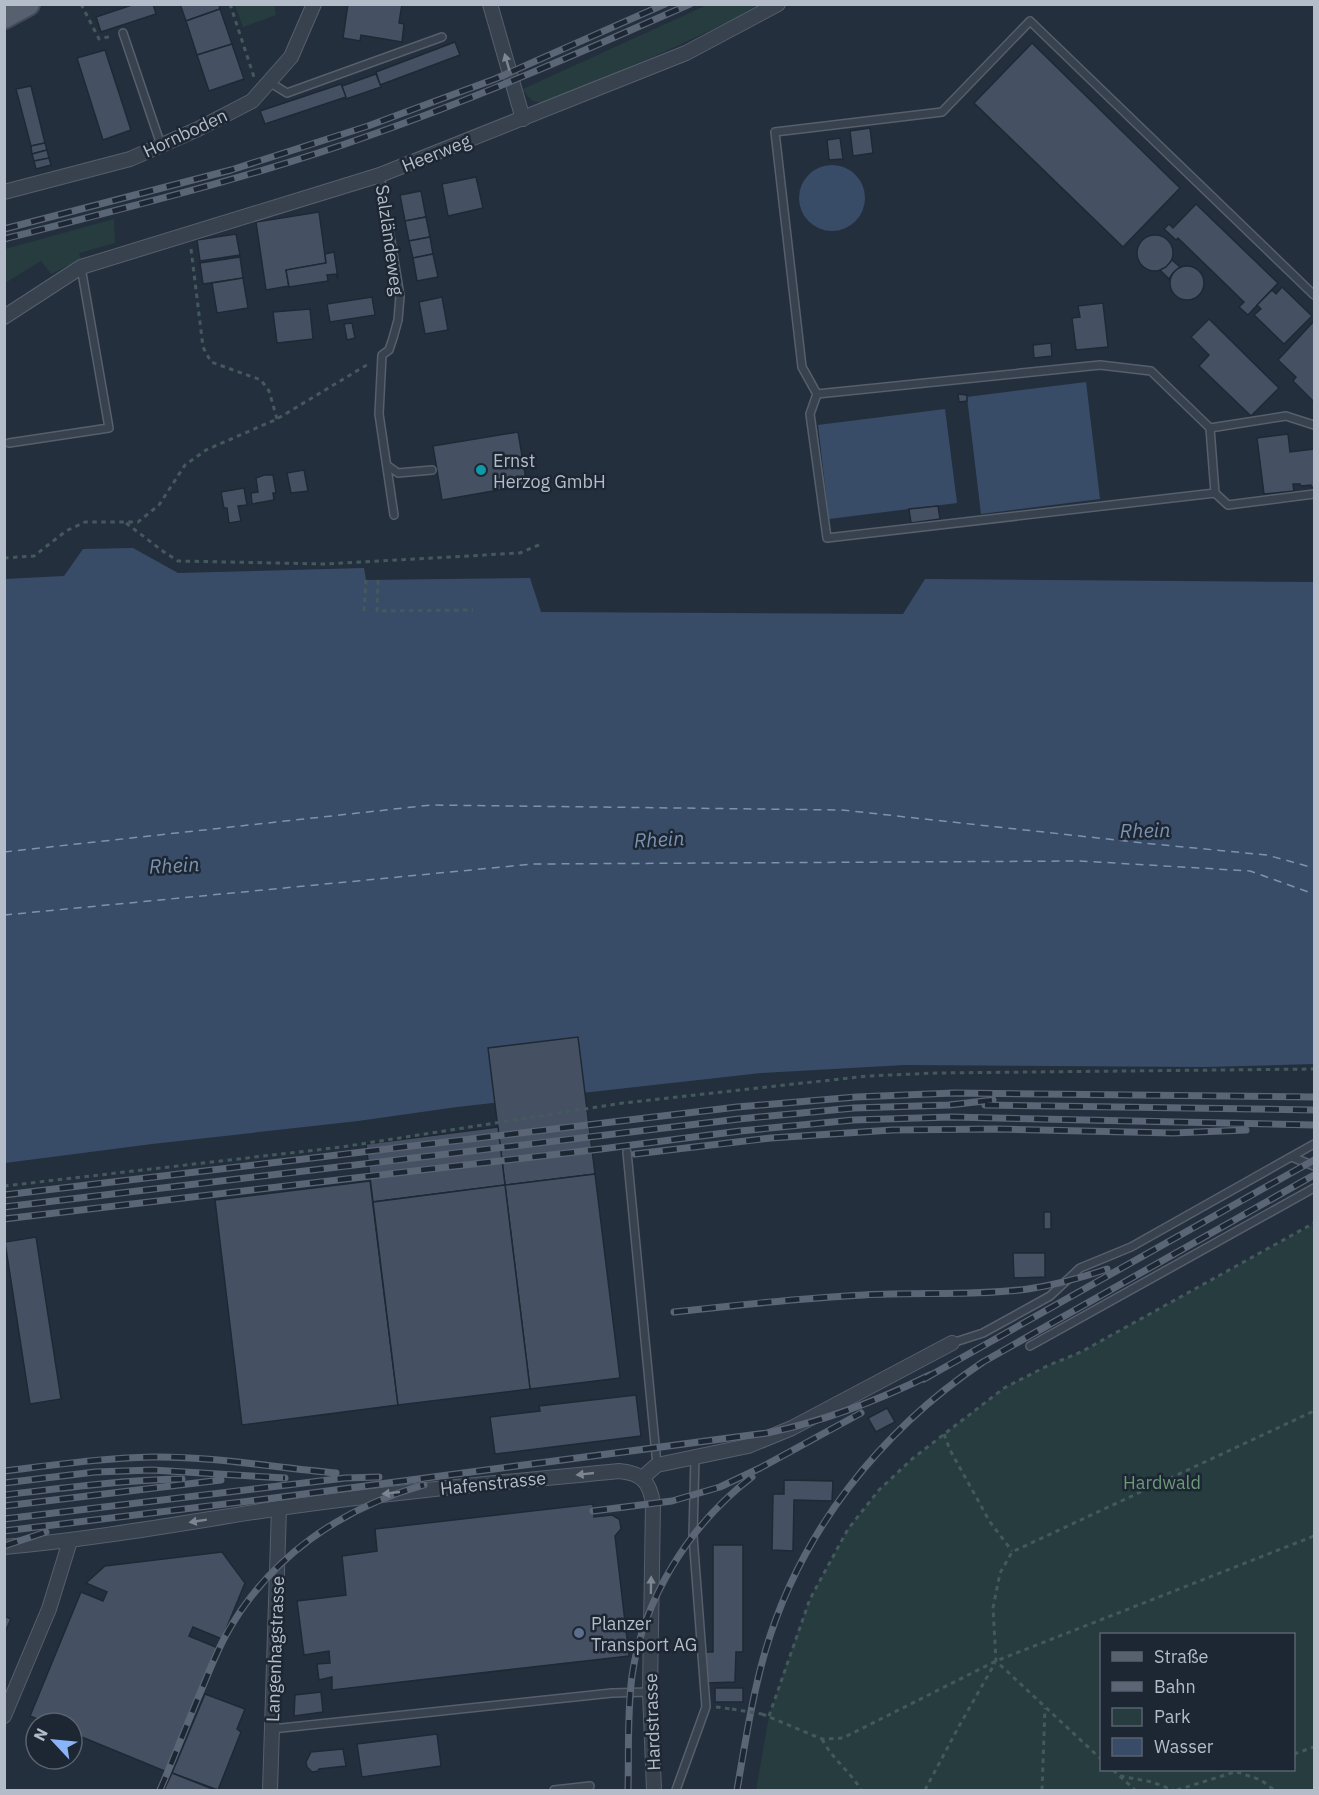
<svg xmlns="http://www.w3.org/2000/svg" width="1319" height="1795" font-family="'IBM Plex Sans',sans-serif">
	<rect width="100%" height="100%" fill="#242f3e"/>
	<!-- green -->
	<g fill="#263c3f" fill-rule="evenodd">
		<polygon points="235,5 274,5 276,15 243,27"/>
		<path d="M707 5H764L677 46 564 96C546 103 534 109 523 89Z"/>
		<polygon points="114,219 115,243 79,253 81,259 51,274 41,261 5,283 5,249"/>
		<path d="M1314 1224V1790H756L769 1716 796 1637 810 1599 848 1529 879 1490 912 1459 1004 1388 1047 1366 1081 1352ZM1102 1634H1294V1770H1102Z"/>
	</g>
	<!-- water -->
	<g fill="#394c67">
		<circle cx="832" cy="198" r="33"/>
		<polygon points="1086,382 1100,499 981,514 967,397"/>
		<polygon points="945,409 957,503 829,519 818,425"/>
		<polygon points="133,548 178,573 364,568 366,580 530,578 541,612 903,614 925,579 1314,582 1314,1064 1204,1067 904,1065 761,1073 457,1107 358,1121 152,1144 5,1163 5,579 64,576 83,549"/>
	</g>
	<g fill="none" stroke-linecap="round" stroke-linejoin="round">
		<!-- ferry -->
		<g stroke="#7c92b1" stroke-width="1.5" stroke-dasharray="8 6" stroke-linecap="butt">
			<polyline points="4,852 431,805 842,810 1153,844 1267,855 1314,868"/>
			<polyline points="4,915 533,864 1080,861 1250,871 1314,894"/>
		</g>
	</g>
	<!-- building -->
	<g fill="#455162" stroke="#1f2835" stroke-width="1.5">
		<polygon points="135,4 153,4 156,14 101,32 96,17"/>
		<polygon points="180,4 219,4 220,9 186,21"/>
		<polygon points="348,4 402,4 399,23 404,24 402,42 361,35 360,41 343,38"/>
		<polygon points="220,9 232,44 197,55 186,21"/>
		<polygon points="455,42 460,55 380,85 376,72"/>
		<polygon points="1032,43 1180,188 1123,247 974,103"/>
		<polygon points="232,44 244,79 209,91 197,55"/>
		<polygon points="105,50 131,130 103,140 77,58"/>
		<polygon points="376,74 381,87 346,99 342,86"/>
		<polygon points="341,84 346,97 265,124 260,111"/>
		<polygon points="31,86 45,143 31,146 16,89"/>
		<polygon points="870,128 873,153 853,156 850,131"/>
		<polygon points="840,138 843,159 829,160 827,140"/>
		<polygon points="45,143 47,150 32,154 31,146"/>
		<polygon points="47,150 49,158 34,161 32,154"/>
		<polygon points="49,158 51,165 36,169 34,161"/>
		<polygon points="476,177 483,208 448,216 442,184"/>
		<polygon points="421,191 426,217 405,221 400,195"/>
		<polygon points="1196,204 1278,283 1248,315 1239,307 1244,302 1178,238 1176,240 1164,229 1169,224 1173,228"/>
		<polygon points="319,212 326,263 286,270 289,286 266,290 256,222"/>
		<polygon points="426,217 430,237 409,241 405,221"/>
		<polygon points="236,234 240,255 200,261 197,240"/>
		<circle cx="1155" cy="253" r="18"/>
		<polygon points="430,237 433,254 413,258 409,241"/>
		<polygon points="334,252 338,279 336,274 327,275 328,281 289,287 286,270 326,263 325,254"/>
		<polygon points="433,254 438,277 417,281 413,258"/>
		<polygon points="240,257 243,278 203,284 200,263"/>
		<polygon points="1172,260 1180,267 1173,273 1169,279 1160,270 1166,267"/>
		<circle cx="1187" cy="283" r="17"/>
		<polygon points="243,278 248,308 217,313 212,283"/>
		<polygon points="1282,287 1312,316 1284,344 1254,315 1261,309 1257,305 1272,290 1276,294"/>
		<polygon points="372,297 375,315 330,322 327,304"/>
		<polygon points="442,297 448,330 425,334 419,302"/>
		<polygon points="1103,303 1108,347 1076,350 1072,318 1080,317 1078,306"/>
		<polygon points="310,309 313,339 277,343 273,312"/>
		<polygon points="1209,319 1279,388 1251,416 1199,366 1209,355 1191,337"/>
		<polygon points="1314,321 1314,402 1293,381 1296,377 1278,360"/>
		<polygon points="352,323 355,338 347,340 344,324"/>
		<polygon points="1051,343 1052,356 1034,358 1033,345"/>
		<polygon points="958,394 967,395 967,401 959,402"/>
		<polygon points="518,432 527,485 442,500 433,446"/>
		<polygon points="1288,434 1290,452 1314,449 1314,487 1311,487 1311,485 1301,486 1300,484 1293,484 1294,491 1264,494 1257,438"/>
		<polygon points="304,470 308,491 291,493 287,473"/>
		<polygon points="264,475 273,475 276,493 273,493 274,500 252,504 251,493 258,492 256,478"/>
		<polygon points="244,488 247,505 238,506 241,521 229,523 227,508 224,508 221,492"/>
		<polygon points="938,506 940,519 911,523 909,509"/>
		<polygon points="578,1037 595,1174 505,1185 488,1048"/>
		<polygon points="498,1127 505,1185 373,1202 366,1144"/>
		<polygon points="595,1174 620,1378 530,1389 505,1185"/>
		<polygon points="370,1181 398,1405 242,1425 215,1200"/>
		<polygon points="505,1185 530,1389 398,1405 373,1202"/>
		<rect x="1044" y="1212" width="7" height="17"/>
		<polygon points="36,1237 61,1399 30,1404 5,1242"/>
		<polygon points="1013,1253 1045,1253 1045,1277 1014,1278"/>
		<polygon points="636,1395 641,1436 495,1454 490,1417 540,1411 539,1406"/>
		<polygon points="887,1408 895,1422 876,1432 868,1418"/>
		<polygon points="784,1480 833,1481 832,1501 794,1500 793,1551 772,1550 773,1494 784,1494"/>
		<polygon points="593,1504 594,1517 612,1515 619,1519 620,1522 621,1529 615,1536 629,1656 332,1690 332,1677 319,1680 317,1664 330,1663 329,1651 304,1655 297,1601 346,1595 342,1556 377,1551 375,1529"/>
		<polygon points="713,1545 743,1545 743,1652 736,1652 735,1682 706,1683 706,1652 713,1652"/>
		<polygon points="222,1552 245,1583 222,1639 193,1627 189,1636 218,1648 167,1772 72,1733 72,1723 47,1723 30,1716 81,1592 103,1601 107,1592 86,1583 105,1566"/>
		<polygon points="4,1616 11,1619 4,1634"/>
		<rect x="715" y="1688" width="28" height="14"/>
		<polygon points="321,1692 323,1712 294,1716 295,1695"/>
		<polygon points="205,1694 245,1709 237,1729 241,1732 218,1790 172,1773"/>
		<polygon points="437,1734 441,1766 362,1777 357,1744"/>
		<polygon points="343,1749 346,1766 319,1769 318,1771 312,1772 307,1767 306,1762 311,1752"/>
		<polygon points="172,1773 215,1790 164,1790"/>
	</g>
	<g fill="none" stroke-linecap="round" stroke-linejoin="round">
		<defs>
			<g id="service">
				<polyline points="123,33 161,145"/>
				<polyline points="269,82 287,93 442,37"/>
				<polyline points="380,175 400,296 398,320 393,338 389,350 382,355 379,414 394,515"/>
				<polyline points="1314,295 1030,21 942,112 775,132 802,367 817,394 810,414 827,538 1215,493 1228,505 1314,494"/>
				<polyline points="817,394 1100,365 1151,371 1210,428 1215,493"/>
				<polyline points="1210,428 1286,416 1314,425"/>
				<polyline points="9,443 109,428 81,267"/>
				<polyline points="388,466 398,473 432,470"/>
				<polyline points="627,1152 657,1465"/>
				<polyline points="1292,1157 1314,1166"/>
				<polyline points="952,1343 983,1333 1050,1296 1080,1268 1131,1247 1314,1144"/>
				<polyline points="1030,1346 1314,1188"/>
				<polyline points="272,1729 612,1693 650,1692"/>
				<polyline points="554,1790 590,1786"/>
				<polyline points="676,1790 706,1707 693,1536 695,1457"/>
			</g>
			<g id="minor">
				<polyline points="490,4 523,119"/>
				<polyline points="4,192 130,159 198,129 252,101 291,57 314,4"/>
				<polyline points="4,317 81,267 380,175 686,53 778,4"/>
				<polyline points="642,1478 657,1465 748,1446 792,1428 952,1343"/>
				<path d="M4 1547C97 1539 188 1522 280 1508 392 1492 506 1482 619 1471 642 1473 650 1482 653 1504L650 1692 654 1790"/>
				<polyline points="4,1716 49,1609 70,1541"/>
				<polyline points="270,1790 279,1508"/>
			</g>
			<polyline id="primary" points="4,17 28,4"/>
		</defs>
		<!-- service casing -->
		<use href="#service" stroke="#565f6c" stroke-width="10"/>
		<!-- minor casing -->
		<use href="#minor" stroke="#565f6c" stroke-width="16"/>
		<!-- primary casing -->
		<use href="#primary" stroke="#414a57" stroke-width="26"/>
		<!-- path -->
		<g stroke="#44595c" stroke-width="3" stroke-dasharray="4.5 4.5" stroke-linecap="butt">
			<polyline points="81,4 99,39 113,36"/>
			<polyline points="230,4 254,77"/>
			<polyline points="191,249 203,347 211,362 261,380 269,391 277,419"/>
			<polyline points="126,523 164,552 178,561 325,564 520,553 541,544"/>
			<polyline points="4,558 34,556 66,531 85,522 138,522 159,505 185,465 206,450 277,419 370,363"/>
			<polyline points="378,580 377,611 473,610"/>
			<polyline points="364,611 366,580"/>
			<polyline points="4,1186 342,1147 623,1103 867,1076 937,1073 1314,1069"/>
			<polyline points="944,1434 950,1450 990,1522 1012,1551"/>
			<polyline points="716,1707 732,1709"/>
			<polyline points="762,1714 822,1739 843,1738 996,1661 1314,1536"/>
			<polyline points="769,1716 810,1599 848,1529 879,1490 912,1459 1004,1388 1047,1366 1081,1352 1314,1223"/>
			<path d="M822 1739C832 1759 850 1771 861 1790"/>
			<polyline points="1294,1754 1314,1747"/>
			<polyline points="1102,1760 996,1661 993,1608 1000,1573 1012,1552 1314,1411"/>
			<polyline points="1113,1770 1135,1790"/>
			<polyline points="1237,1772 1261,1780 1274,1790"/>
			<polyline points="1120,1776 1152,1782 1173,1790"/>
			<polyline points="925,1790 958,1728 995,1663"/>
			<polyline points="1042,1790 1045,1708"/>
			<polyline points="1177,1790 1241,1770"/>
		</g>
		<!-- service -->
		<use href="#service" stroke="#38414e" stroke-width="7"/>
		<!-- minor -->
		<use href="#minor" stroke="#38414e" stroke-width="14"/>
		<!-- primary -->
		<use href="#primary" stroke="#56606e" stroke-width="22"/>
		<defs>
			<g id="rail">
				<polyline points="4,229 231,170 368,126 495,79 665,4"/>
				<path d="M4 239C128 207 251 178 371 135 479 97 584 51 690 4"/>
				<polyline points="985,1105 1314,1110"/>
				<polyline points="635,1154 771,1138 892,1130 996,1129 1173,1133 1246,1130"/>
				<polyline points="4,1195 737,1107 856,1097 954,1093 1314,1097"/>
				<polyline points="4,1207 739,1119 854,1108 949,1105 993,1100"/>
				<polyline points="4,1219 601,1149 740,1131 853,1120 951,1117 1314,1125"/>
				<path d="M674 1312C737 1305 800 1298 864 1295 919 1292 974 1296 1028 1289 1055 1285 1081 1278 1107 1269"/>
				<polyline points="924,1379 1314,1160"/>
				<path d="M4 1471C54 1465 102 1458 152 1457 214 1456 275 1468 336 1473"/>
				<polyline points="4,1483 95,1472 152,1470 285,1478"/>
				<path d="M4 1495C63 1488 122 1480 182 1479"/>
				<polyline points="4,1506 221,1480"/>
				<polyline points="593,1511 672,1501 720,1487 760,1468 861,1413"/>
				<polyline points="4,1519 345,1478 379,1477"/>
				<path d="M4 1531 274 1498 767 1433C825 1421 877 1401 930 1375"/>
				<polyline points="4,1546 46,1532"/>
				<path d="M160 1790C173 1760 185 1729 198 1698 207 1677 215 1655 226 1635 268 1558 341 1508 424 1485"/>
				<path d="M628 1790C629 1753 627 1714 632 1676 643 1599 690 1524 752 1477"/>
				<path d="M737 1790C745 1744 752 1697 765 1652 800 1532 880 1431 983 1362L1314 1175"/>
			</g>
		</defs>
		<!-- rail casing -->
		<use href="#rail" stroke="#5a6575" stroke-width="7"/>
		<!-- rail -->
		<use href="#rail" stroke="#1d2633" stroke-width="4.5" stroke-dasharray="14" stroke-linecap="butt"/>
		<!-- path-bridge -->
		<polyline stroke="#44595c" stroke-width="3" stroke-dasharray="4.5 4.5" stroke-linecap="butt" points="732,1709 762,1714"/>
	</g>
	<!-- one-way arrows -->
	<defs><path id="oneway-solid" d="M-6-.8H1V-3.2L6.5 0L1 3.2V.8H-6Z" transform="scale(1.5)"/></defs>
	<g fill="#7c8592">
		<use href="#oneway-solid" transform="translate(507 62) rotate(-106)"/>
		<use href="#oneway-solid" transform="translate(585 1474) rotate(174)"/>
		<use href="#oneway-solid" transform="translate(391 1493) rotate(174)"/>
		<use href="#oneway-solid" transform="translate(198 1521) rotate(171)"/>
		<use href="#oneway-solid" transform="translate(651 1585) rotate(-89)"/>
	</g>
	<!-- markers -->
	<circle fill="#0f9aa8" stroke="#1d2633" stroke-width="2" cx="481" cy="470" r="6"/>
	<circle fill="#5c6f8a" stroke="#1d2633" stroke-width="2" cx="579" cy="1633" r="6"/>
	<g text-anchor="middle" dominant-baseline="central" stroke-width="5" stroke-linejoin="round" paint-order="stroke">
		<!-- street labels -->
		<g font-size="18" fill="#b4bcc9" stroke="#1d2633">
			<text transform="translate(185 133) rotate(-25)">Hornboden</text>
			<text transform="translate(436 153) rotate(-22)">Heerweg</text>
			<text transform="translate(390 240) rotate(82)">Salzländeweg</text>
			<text transform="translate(493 1483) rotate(-6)">Hafenstrasse</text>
			<text transform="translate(275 1649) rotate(-88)">Langenhagstrasse</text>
			<text transform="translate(652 1722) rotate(-92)">Hardstrasse</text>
		</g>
		<!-- poi labels -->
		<g font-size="18" fill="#b4bcc9" stroke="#1d2633" text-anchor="start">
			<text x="493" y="460">Ernst<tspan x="493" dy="21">Herzog GmbH</tspan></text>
			<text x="591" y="1623">Planzer<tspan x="591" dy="21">Transport AG</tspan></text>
		</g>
		<!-- park labels -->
		<g font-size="18" fill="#6b9a76" stroke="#1d2633">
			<text x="1162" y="1482">Hardwald</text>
		</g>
		<!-- water labels -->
		<g font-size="20" font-style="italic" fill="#7c92b1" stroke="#1d2633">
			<text transform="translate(1145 830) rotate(-1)">Rhein</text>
			<text transform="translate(659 839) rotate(-3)">Rhein</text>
			<text transform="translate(174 865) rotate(-3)">Rhein</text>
		</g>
	</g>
	<!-- border -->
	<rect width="1319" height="1795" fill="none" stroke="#b4bcc9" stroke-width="12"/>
	<!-- legend -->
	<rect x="1100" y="1633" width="195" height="138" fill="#1d2633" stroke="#59626f" stroke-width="1.5"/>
	<rect x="1112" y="1652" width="30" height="9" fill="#56606e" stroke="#59626f" stroke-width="1.5"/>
	<text x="1154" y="1663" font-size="18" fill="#b4bcc9">Straße</text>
	<rect x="1112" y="1682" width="30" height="9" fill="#5a6575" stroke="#59626f" stroke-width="1.5"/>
	<text x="1154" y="1693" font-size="18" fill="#b4bcc9">Bahn</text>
	<rect x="1112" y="1708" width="30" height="18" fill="#263c3f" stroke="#59626f" stroke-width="1.5"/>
	<text x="1154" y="1723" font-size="18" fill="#b4bcc9">Park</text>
	<rect x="1112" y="1738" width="30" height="18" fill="#394c67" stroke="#59626f" stroke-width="1.5"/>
	<text x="1154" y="1753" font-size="18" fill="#b4bcc9">Wasser</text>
	<!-- north arrow -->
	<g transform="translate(54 1741) rotate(296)"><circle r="28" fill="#1d2633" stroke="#59626f" stroke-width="1.5"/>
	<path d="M0-4.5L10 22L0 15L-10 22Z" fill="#8ab4f8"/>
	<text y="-9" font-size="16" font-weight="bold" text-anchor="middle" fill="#b4bcc9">N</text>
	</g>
</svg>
